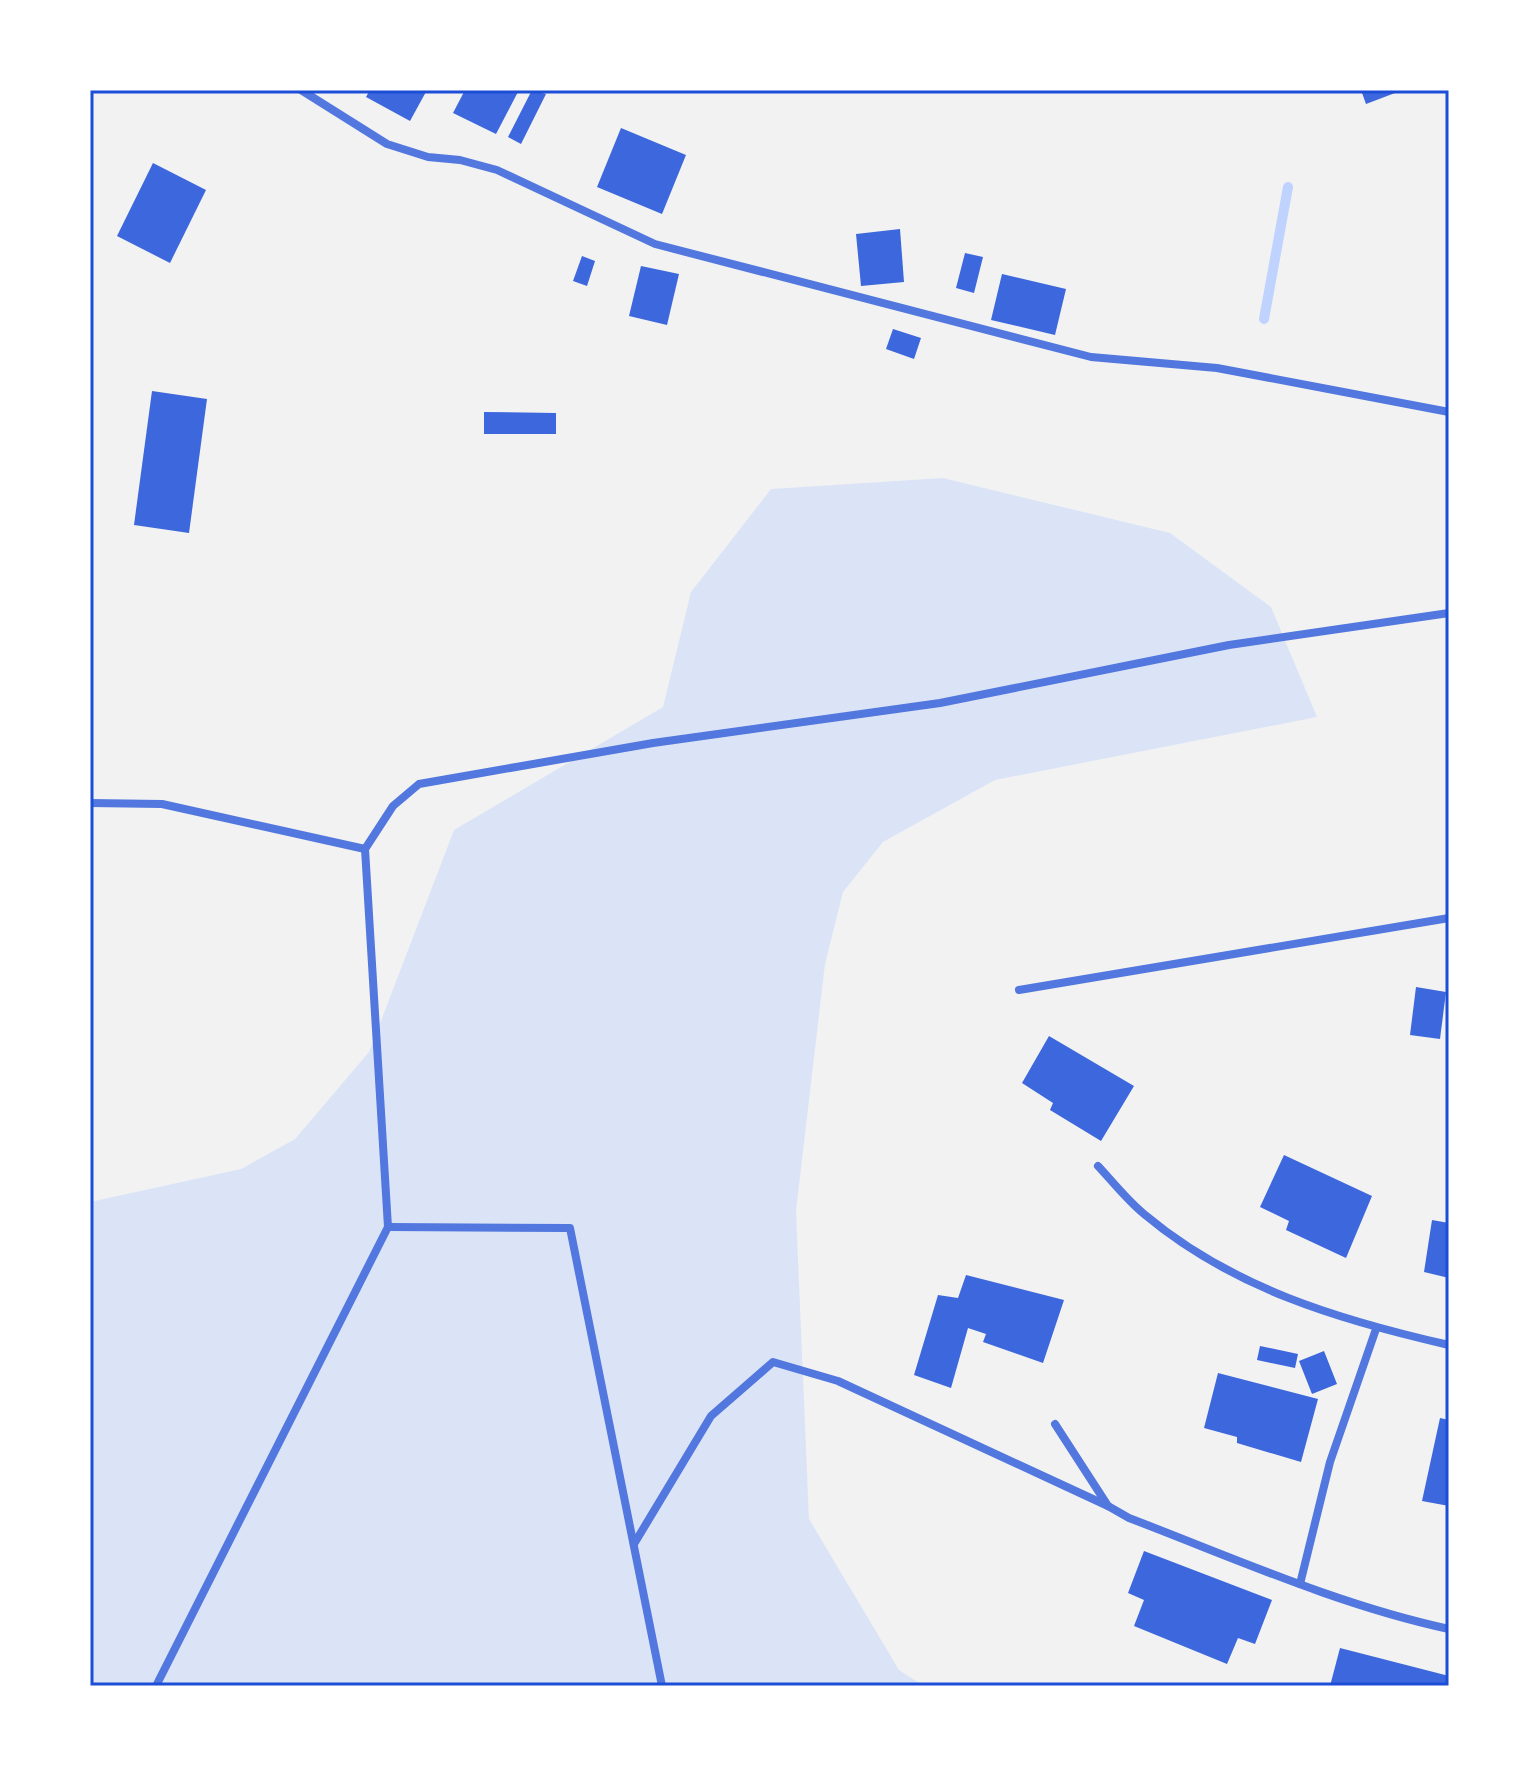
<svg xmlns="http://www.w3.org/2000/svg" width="1539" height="1776" font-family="'Zilla Slab',serif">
	<rect width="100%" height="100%" fill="#f2f2f2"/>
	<!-- green -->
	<polygon fill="#dbe4f7" points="943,478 1170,533 1271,607 1317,717 995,780 883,842 843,892 825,964 796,1211 809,1519 899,1670 924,1686 90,1686 90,1202 241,1169 295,1139 369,1052 454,830 663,707 691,592 771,489"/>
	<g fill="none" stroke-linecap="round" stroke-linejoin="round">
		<!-- stream -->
		<polyline stroke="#bfd3fe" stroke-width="10" points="1264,319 1288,187"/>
	</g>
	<!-- building -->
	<g fill="#3d67dc">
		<polygon points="370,90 427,90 410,121 366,97"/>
		<polygon points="465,90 519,90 496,134 453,113"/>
		<polygon points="532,90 546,94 521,144 508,137"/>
		<polygon points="1361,90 1394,90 1395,93 1366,104"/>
		<polygon points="621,128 686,155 662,214 597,187"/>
		<polygon points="153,163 206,190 170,263 117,236"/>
		<polygon points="900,229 904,282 861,286 856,234"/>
		<polygon points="965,253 983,257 974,293 956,288"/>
		<polygon points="582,256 595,261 587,286 573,281"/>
		<polygon points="641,266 679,274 667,325 629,316"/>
		<polygon points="1002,274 1066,289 1055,335 991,320"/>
		<polygon points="893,329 921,338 914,359 886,349"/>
		<polygon points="152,391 207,399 189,533 134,525"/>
		<polygon points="484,412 556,413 556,434 484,434"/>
		<polygon points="1416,987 1446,992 1440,1039 1410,1035"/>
		<polygon points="1049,1036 1134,1086 1101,1141 1050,1110 1053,1103 1022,1083"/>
		<polygon points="1284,1155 1372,1196 1346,1258 1286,1230 1289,1221 1260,1207"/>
		<polygon points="1432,1220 1449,1223 1449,1278 1424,1272"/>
		<polygon points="966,1275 1064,1300 1043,1363 983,1342 986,1334 968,1328 951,1388 914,1375 938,1295 958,1298"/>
		<polygon points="1260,1346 1298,1354 1295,1368 1257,1360"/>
		<polygon points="1324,1351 1337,1384 1312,1394 1299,1361"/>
		<polygon points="1218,1373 1318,1399 1301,1462 1237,1443 1237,1437 1204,1428"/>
		<polygon points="1440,1418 1449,1420 1449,1506 1422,1501"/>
		<polygon points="1144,1551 1272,1600 1255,1644 1238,1638 1227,1664 1134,1626 1144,1600 1128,1593"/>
		<polygon points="1340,1648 1449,1676 1449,1686 1330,1686"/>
	</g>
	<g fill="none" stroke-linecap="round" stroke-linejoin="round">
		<!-- minor -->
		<g stroke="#5277de" stroke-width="8">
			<polyline points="301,90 387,144 428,157 460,160 497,170 655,244 1091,357 1217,368 1449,412"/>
			<polyline points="90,803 162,804 365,849"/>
			<polyline points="1019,990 1449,918"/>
			<path d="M1098 1166C1113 1182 1127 1200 1144 1214 1232 1288 1339 1320 1449 1345"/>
			<polyline points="388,1227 570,1228 662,1686"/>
			<path d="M1055 1424 1108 1506 1129 1518C1234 1558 1338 1605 1449 1629"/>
			<polyline points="634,1544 711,1416 773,1362 838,1381 1108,1506"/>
			<polyline points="1300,1584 1330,1462 1376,1329"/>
			<polyline points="156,1686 388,1227 365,849 393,806 419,784 653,743 940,703 1229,645 1449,613"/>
		</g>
	</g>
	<!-- border -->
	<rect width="1539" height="1776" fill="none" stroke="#ffffff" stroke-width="184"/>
	<rect x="92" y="92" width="1355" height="1592" fill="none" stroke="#1d4ed8" stroke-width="3"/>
</svg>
